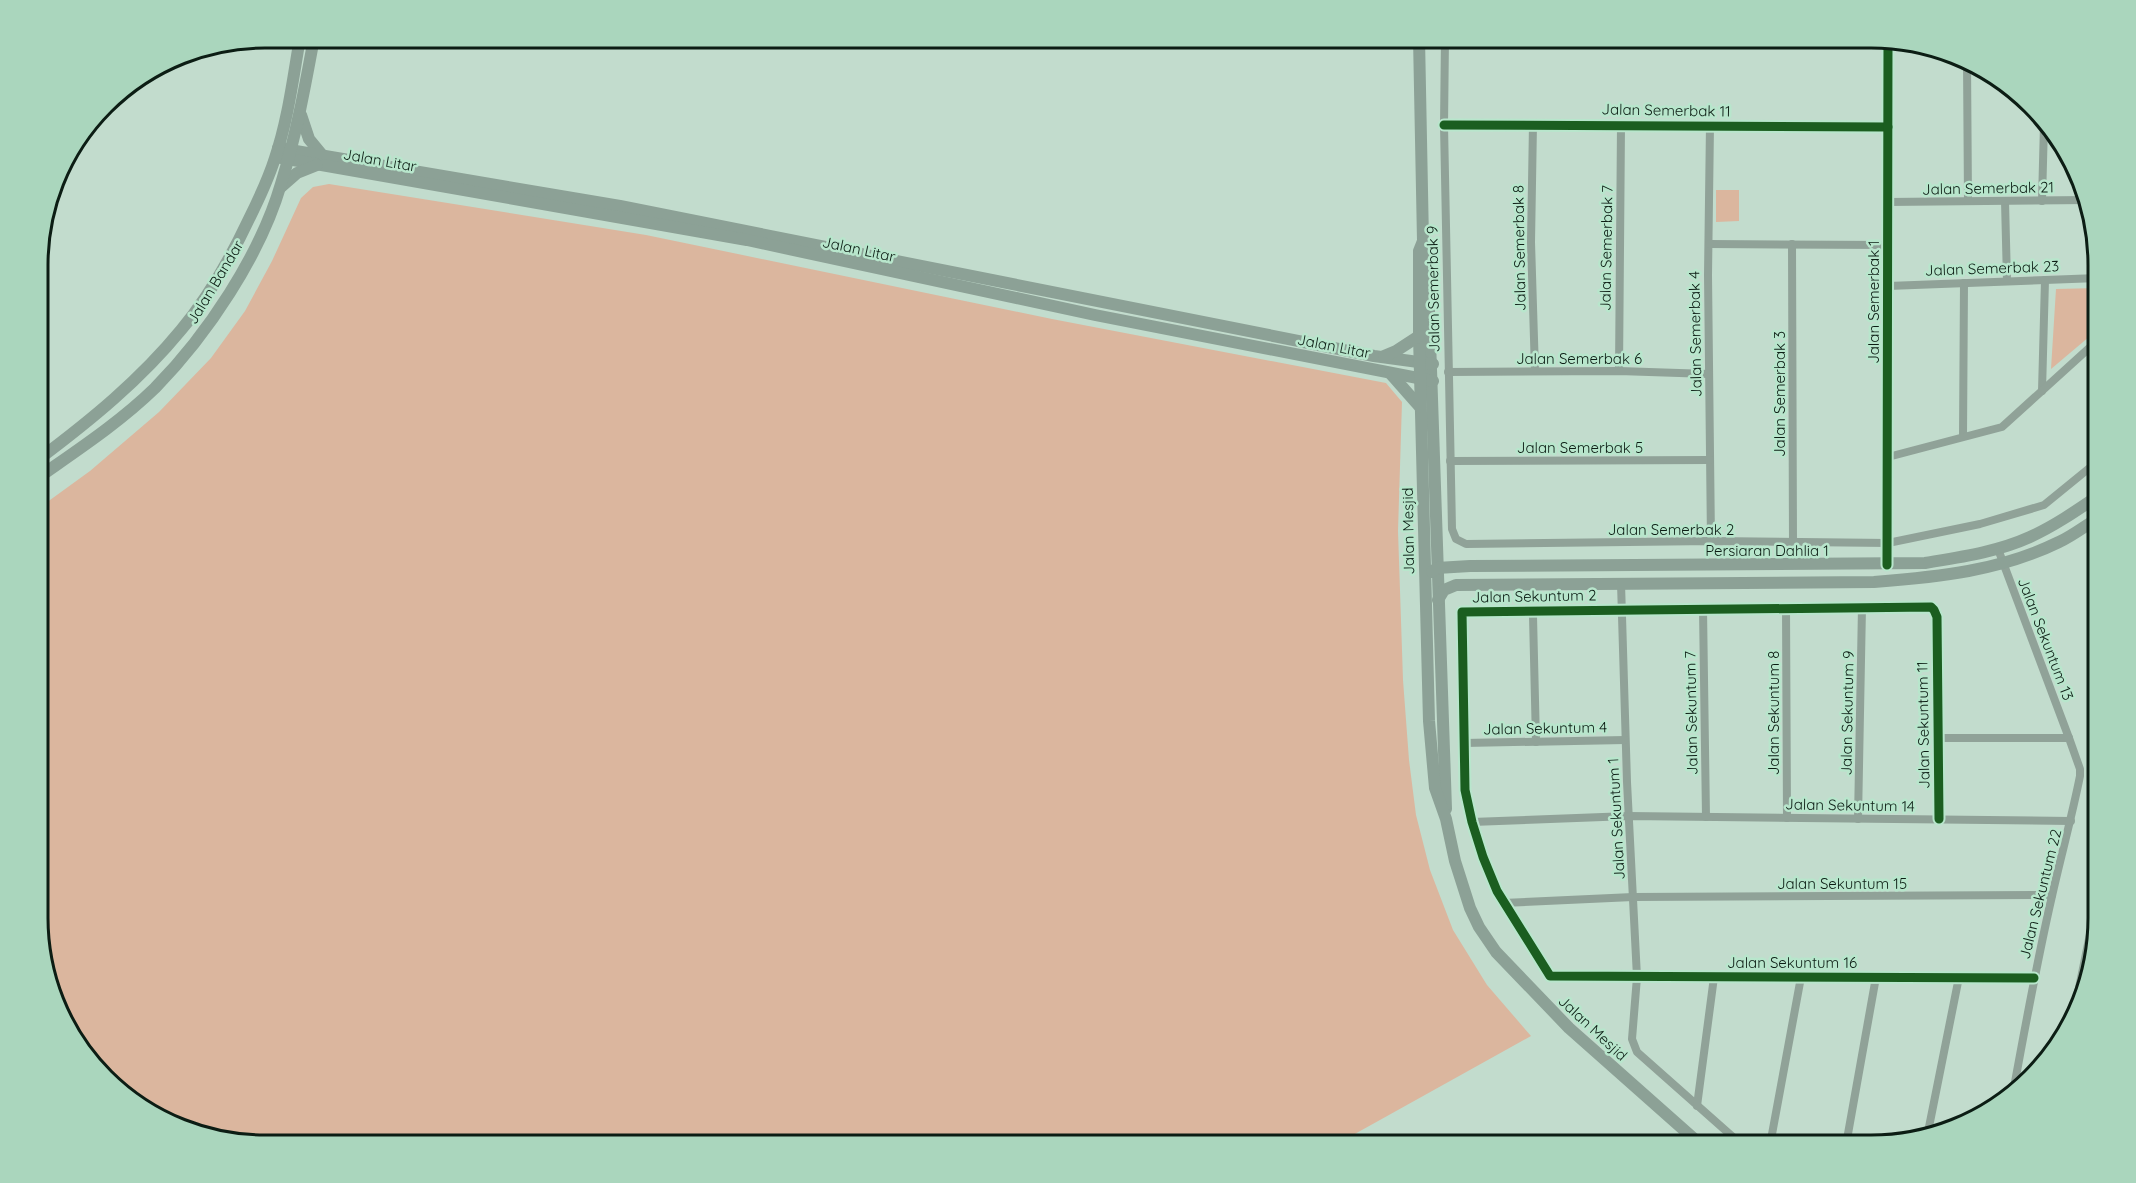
<svg xmlns="http://www.w3.org/2000/svg" width="2136" height="1183" font-family="Quicksand,sans-serif">
	<rect width="100%" height="100%" fill="#c2dccd"/>
	<!-- green -->
	<g fill="#dbb69e">
		<polygon points="329,184 646,235 1052,319 1386,383 1402,402 1398,531 1403,680 1409,760 1416,815 1430,870 1453,930 1487,985 1531,1036 1335,1145 265,1145 207,1138 152,1115 76,1044 39,947 39,508 90,471 159,412 211,358 245,311 272,261 301,198 313,187"/>
		<polygon points="1716,190 1739,190 1739,221 1716,222"/>
		<polygon points="2098,288 2098,328 2096,331 2051,369 2056,289"/>
	</g>
	<g fill="none" stroke-linecap="round" stroke-linejoin="round">
		<!-- street -->
		<g stroke="#90a298" stroke-width="8">
			<polyline points="1445,38 1444,125 1452,529 1456,539 1466,544 1711,541 1888,543 1980,524 2044,505 2098,461"/>
			<polyline points="1445,42 1888,41"/>
			<polyline points="1967,61 1968,201"/>
			<polyline points="1533,124 1531,242 1535,371"/>
			<polyline points="1444,125 1888,127"/>
			<polyline points="1710,125 1708,275 1711,541"/>
			<polyline points="2005,201 2007,281"/>
			<polyline points="2042,201 2044,124"/>
			<polyline points="1888,202 2088,200"/>
			<polyline points="1709,244 1888,245"/>
			<polyline points="1792,244 1793,543"/>
			<polyline points="1888,286 2098,278"/>
			<polyline points="1619,371 1621,125"/>
			<polyline points="1448,372 1619,371 1709,374"/>
			<polyline points="2042,391 2045,280"/>
			<polyline points="1963,436 1964,283"/>
			<polyline points="1888,457 2002,427 2098,340"/>
			<polyline points="1450,461 1710,460"/>
			<path d="M1998 549 2069 738 2080 769V776C2072 816 2061 856 2052 896 2037 961 2025 1027 2013 1093"/>
			<polyline points="1887,565 1888,40"/>
			<polyline points="1621,583 1627,782 1637,977 1632,1039 1637,1052 1742,1145"/>
			<polyline points="1786,608 1787,818"/>
			<polyline points="1703,609 1706,817"/>
			<polyline points="1533,616 1536,742"/>
			<polyline points="1938,738 2069,738"/>
			<polyline points="1464,743 1625,740"/>
			<polyline points="1858,819 1862,607"/>
			<polyline points="1939,819 1937,617 1934,610 1931,607 1462,612 1465,790 1472,822 1483,857 1497,891 1550,976 2034,978"/>
			<polyline points="1472,822 1629,816 2071,821"/>
			<polyline points="1503,903 1633,897 2052,895"/>
			<polyline points="1697,1106 1714,977"/>
			<polyline points="1928,1132 1959,977"/>
			<polyline points="1770,1145 1801,977"/>
			<polyline points="1846,1145 1876,977"/>
		</g>
		<!-- secondary -->
		<g stroke="#8ca196" stroke-width="12">
			<polyline points="1419,38 1423,241 1427,252 1446,809"/>
			<polyline points="301,115 309,139 323,156"/>
			<polyline points="278,148 620,206 1374,356 1433,364"/>
			<polyline points="276,157 747,240 1095,315 1433,381"/>
			<polyline points="281,187 297,173 317,165"/>
			<polyline points="1423,241 1419,251 1419,336 1429,721 1435,788 1446,819 1455,861 1470,908 1479,927 1496,952 1569,1028 1701,1145"/>
			<polyline points="1384,356 1396,351 1419,336"/>
			<polyline points="1390,373 1420,407"/>
			<path d="M39 459C91 420 140 380 181 330 208 298 230 259 248 221 258 201 268 180 275 158 288 120 293 78 300 38"/>
			<path d="M39 477C79 449 120 422 155 388 207 335 260 256 281 184 296 136 305 87 314 38"/>
			<path d="M1432 572 1437 568 1470 566 1925 563C1961 557 1997 552 2030 537 2054 526 2076 511 2098 496"/>
			<path d="M1438 600 1444 590 1456 585 1874 582C1938 577 2000 571 2059 542 2072 536 2085 526 2098 518"/>
		</g>
		<!-- primary -->
		<polyline stroke="#91a59a" stroke-width="12" points="2080,993 2098,905"/>
		<defs>
			<g id="cycleway">
				<polyline points="1444,125 1888,127"/>
				<polyline points="1887,565 1888,40"/>
				<polyline points="1939,819 1937,617 1934,610 1931,607 1462,612 1465,790 1472,822 1483,857 1497,891 1550,976 2034,978"/>
			</g>
		</defs>
		<!-- cycleway casing -->
		<use href="#cycleway" stroke="#b8e6cc" stroke-width="13"/>
		<!-- cycleway -->
		<use href="#cycleway" stroke="#1b5e20" stroke-width="9"/>
	</g>
	<g text-anchor="middle" dominant-baseline="central" stroke-width="5" stroke-linejoin="round" paint-order="stroke">
		<!-- street labels -->
		<g font-size="15" fill="#0c1d14" stroke="#b8e6cc">
			<text transform="translate(1666 110) rotate(1)">Jalan Semerbak 11</text>
			<text transform="translate(380 160) rotate(10)">Jalan Litar</text>
			<text transform="translate(1988 188) rotate(-1)">Jalan Semerbak 21</text>
			<text transform="translate(1519 248) rotate(-91)">Jalan Semerbak 8</text>
			<text transform="translate(1606 248) rotate(-89)">Jalan Semerbak 7</text>
			<text transform="translate(859 249) rotate(12)">Jalan Litar</text>
			<text transform="translate(1992 268) rotate(-2)">Jalan Semerbak 23</text>
			<text transform="translate(215 282) rotate(-59)">Jalan Bandar</text>
			<text transform="translate(1433 289) rotate(-91)">Jalan Semerbak 9</text>
			<text transform="translate(1873 302) rotate(-90)">Jalan Semerbak 1</text>
			<text transform="translate(1695 334) rotate(-91)">Jalan Semerbak 4</text>
			<text transform="translate(1334 346) rotate(11)">Jalan Litar</text>
			<text x="1579" y="358">Jalan Semerbak 6</text>
			<text transform="translate(1779 394) rotate(-90)">Jalan Semerbak 3</text>
			<text x="1580" y="447">Jalan Semerbak 5</text>
			<text x="1671" y="529">Jalan Semerbak 2</text>
			<text transform="translate(1408 531) rotate(-91)">Jalan Mesjid</text>
			<text x="1767" y="550">Persiaran Dahlia 1</text>
			<text transform="translate(1534 596) rotate(-1)">Jalan Sekuntum 2</text>
			<text transform="translate(2046 639) rotate(69)">Jalan Sekuntum 13</text>
			<text transform="translate(1691 713) rotate(-91)">Jalan Sekuntum 7</text>
			<text transform="translate(1773 713) rotate(-90)">Jalan Sekuntum 8</text>
			<text transform="translate(1847 713) rotate(-89)">Jalan Sekuntum 9</text>
			<text transform="translate(1923 725) rotate(-91)">Jalan Sekuntum 11</text>
			<text transform="translate(1545 728) rotate(-1)">Jalan Sekuntum 4</text>
			<text transform="translate(1850 805) rotate(1)">Jalan Sekuntum 14</text>
			<text transform="translate(1616 819) rotate(-93)">Jalan Sekuntum 1</text>
			<text x="1842" y="883">Jalan Sekuntum 15</text>
			<text transform="translate(2040 894) rotate(-76)">Jalan Sekuntum 22</text>
			<text x="1792" y="962">Jalan Sekuntum 16</text>
			<text transform="translate(1593 1028) rotate(43)">Jalan Mesjid</text>
		</g>
	</g>
	<!-- crop -->
	<path d="M0 0H2136V1183H0ZM265 48H1871A217 217 0 0 1 2088 265V918A217 217 0 0 1 1871 1135H265A217 217 0 0 1 48 918V265A217 217 0 0 1 265 48Z" fill="#aad6bd" fill-rule="evenodd"/>
	<path fill="none" stroke="#0c1d14" stroke-width="3" d="M265 48H1871A217 217 0 0 1 2088 265V918A217 217 0 0 1 1871 1135H265A217 217 0 0 1 48 918V265A217 217 0 0 1 265 48Z"/>
</svg>
